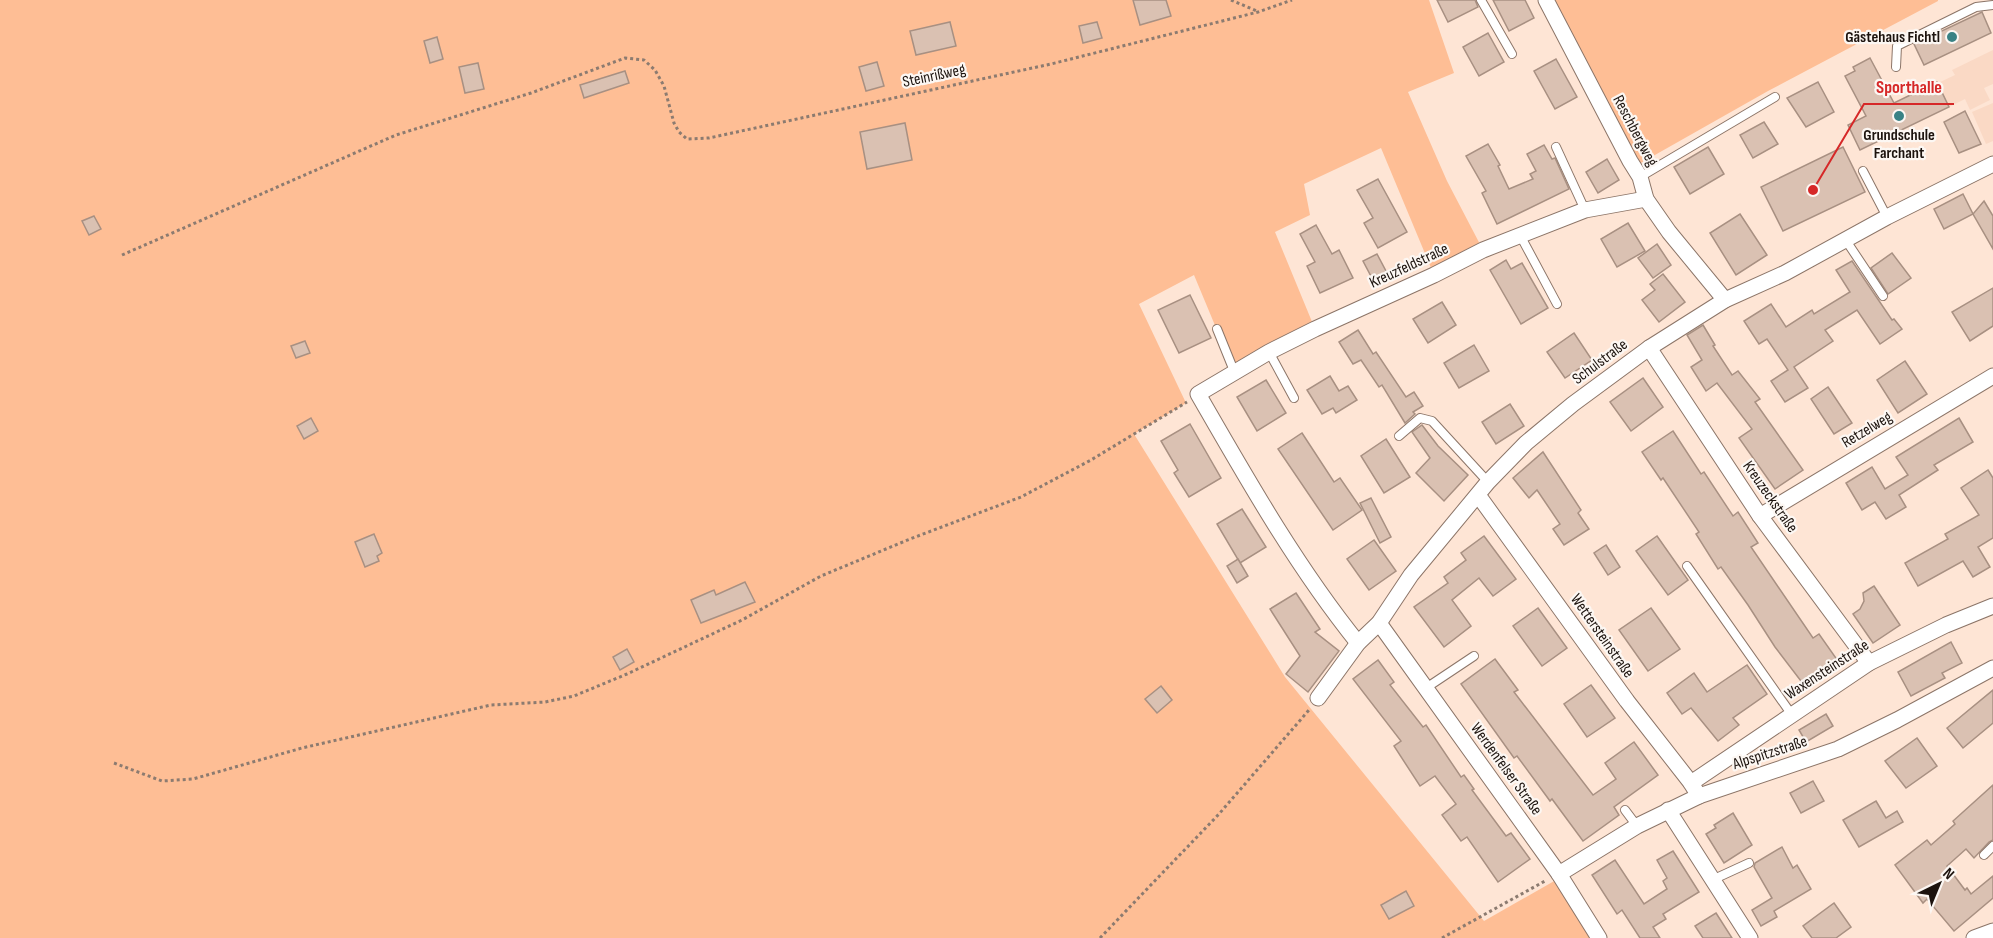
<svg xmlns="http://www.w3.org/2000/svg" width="1993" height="938" font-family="'Sofia Sans Condensed',sans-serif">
	<rect width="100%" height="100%" fill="#fee5d5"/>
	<!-- built -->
	<g fill="#fad9c5">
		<polygon points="1993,50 1993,84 1984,88 1990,100 1970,110 1965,99 1949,107 1938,83 1955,75 1952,70"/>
		<polygon points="1993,103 1993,141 1986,144 1972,112"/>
	</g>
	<!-- green -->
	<g fill="#febe95">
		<polygon points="0,0 1429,0 1454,73 1408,92 1447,181 1483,250 1434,275 1381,148 1304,184 1310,215 1275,232 1315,329 1234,371 1194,275 1139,304 1186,403 1134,434 1285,677 1484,921 1556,880 1595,938 0,938"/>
		<polygon points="1552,0 1938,0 1938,1 1768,91 1639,164"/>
	</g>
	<!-- building -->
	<g fill="#dac1b2" stroke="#a89082" stroke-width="1.5">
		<polygon points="1133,0 1166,0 1171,16 1140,25"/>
		<polygon points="1437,0 1475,0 1478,7 1448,22"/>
		<polygon points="1493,0 1525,0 1534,18 1509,31"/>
		<polygon points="1982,12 1991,33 1924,65 1914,44"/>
		<polygon points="950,22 956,46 916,55 910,31"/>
		<polygon points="1097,22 1102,38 1083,43 1079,26"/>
		<polygon points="1488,33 1504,62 1479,76 1463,47"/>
		<polygon points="437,37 443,59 430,63 424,41"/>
		<polygon points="1870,58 1894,103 1937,82 1949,107 1860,150 1848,125 1866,116 1845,76 1855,71 1853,67"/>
		<polygon points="1556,59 1577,97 1555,109 1534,71"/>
		<polygon points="877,62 884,86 866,91 859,67"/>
		<polygon points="478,63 484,89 465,93 459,67"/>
		<polygon points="625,71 629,83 584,98 580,85"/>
		<polygon points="1818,82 1834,112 1806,127 1787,98"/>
		<polygon points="1965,111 1981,144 1959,153 1944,122"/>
		<polygon points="1764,122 1778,144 1753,158 1740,135"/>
		<polygon points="905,123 912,160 867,169 860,132"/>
		<polygon points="1488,144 1500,165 1498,166 1509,189 1533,179 1530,174 1536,171 1527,154 1544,145 1552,159 1555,158 1569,189 1497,224 1482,193 1486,191 1466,156"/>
		<polygon points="1708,147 1724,174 1690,194 1674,167"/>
		<polygon points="1843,147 1865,192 1783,231 1761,187"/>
		<polygon points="1607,159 1619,180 1598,193 1586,172"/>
		<polygon points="1378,179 1407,232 1378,248 1364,223 1373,218 1357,190"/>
		<polygon points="1963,194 1973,214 1944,229 1934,209"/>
		<polygon points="1984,201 1993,216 1993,249 1973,214"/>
		<polygon points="1740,214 1767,255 1736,275 1710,233"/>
		<polygon points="94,216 101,229 89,235 82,221"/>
		<polygon points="1628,223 1645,251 1617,267 1601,239"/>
		<polygon points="1316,225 1332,254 1339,250 1353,278 1320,293 1307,266 1315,262 1300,234"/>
		<polygon points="1657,244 1671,265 1653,278 1638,258"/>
		<polygon points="1892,253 1911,278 1888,294 1871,268"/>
		<polygon points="1377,254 1387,273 1373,280 1363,261"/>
		<polygon points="1506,260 1511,269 1522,263 1548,308 1521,324 1490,270"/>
		<polygon points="1852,261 1892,320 1894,319 1902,329 1880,344 1857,310 1825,330 1833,341 1794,367 1808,388 1785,402 1771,381 1788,370 1767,339 1759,344 1744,321 1771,304 1786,327 1812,310 1814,314 1850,292 1836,270"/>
		<polygon points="1663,274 1685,302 1659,322 1642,300 1655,290 1650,284"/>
		<polygon points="1993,288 1993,326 1970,341 1952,312"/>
		<polygon points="1190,295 1211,338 1179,353 1158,310"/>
		<polygon points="1442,302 1456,325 1428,343 1413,319"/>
		<polygon points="1703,325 1715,345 1713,346 1732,375 1738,371 1760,399 1755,402 1803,470 1775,489 1739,438 1752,429 1717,383 1706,391 1691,367 1702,360 1687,335"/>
		<polygon points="1358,330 1373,354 1376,352 1406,397 1414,392 1423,406 1413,412 1415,414 1405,423 1382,385 1379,387 1361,360 1353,364 1339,342"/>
		<polygon points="1574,333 1592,360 1565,378 1547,352"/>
		<polygon points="305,341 310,353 296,358 291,346"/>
		<polygon points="1474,345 1489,371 1459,388 1444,363"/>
		<polygon points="1905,361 1927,394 1898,413 1877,380"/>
		<polygon points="1330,376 1339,391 1348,386 1357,400 1336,413 1333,408 1322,414 1307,390"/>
		<polygon points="1643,378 1663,407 1631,431 1610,402"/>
		<polygon points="1266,380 1286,413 1257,431 1237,397"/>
		<polygon points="1828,387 1852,423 1834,434 1811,399"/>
		<polygon points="1510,404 1524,426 1496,444 1482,422"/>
		<polygon points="311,418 318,431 304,439 297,426"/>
		<polygon points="1959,418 1973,442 1934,465 1938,470 1899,495 1906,507 1886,519 1875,502 1862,510 1846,483 1872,467 1885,489 1908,475 1896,457"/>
		<polygon points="1190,424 1221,478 1189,497 1174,473 1178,470 1161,441"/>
		<polygon points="1422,425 1438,446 1468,475 1444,501 1416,473 1430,458 1412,432"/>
		<polygon points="1673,431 1701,474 1704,472 1733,516 1738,512 1758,543 1751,547 1813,638 1819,634 1838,661 1804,685 1775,647 1748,605 1721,567 1718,569 1696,534 1699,532 1663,478 1661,480 1642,452"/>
		<polygon points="1302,433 1334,482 1340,478 1362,510 1333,530 1278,449"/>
		<polygon points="1386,439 1410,477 1384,493 1361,456"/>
		<polygon points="1543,452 1581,510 1578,513 1589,529 1564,545 1553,529 1560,524 1537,490 1529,498 1513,478"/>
		<polygon points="1988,470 1993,478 1993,538 1978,547 1990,567 1973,577 1963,561 1918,586 1905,563 1948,539 1945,534 1979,515 1961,488"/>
		<polygon points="1371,498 1391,537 1380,543 1360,503"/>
		<polygon points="1242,509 1266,547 1240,563 1217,524"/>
		<polygon points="374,534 382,553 377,556 379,561 365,567 355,542"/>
		<polygon points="1484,536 1516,579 1493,596 1479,578 1452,600 1471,626 1444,647 1414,607 1448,583 1444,577 1466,560 1461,553"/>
		<polygon points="1657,536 1688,580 1668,595 1636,551"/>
		<polygon points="1374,540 1396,571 1369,590 1347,559"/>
		<polygon points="1606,545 1620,567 1608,575 1594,553"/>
		<polygon points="1238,559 1248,576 1237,583 1227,566"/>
		<polygon points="745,582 755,602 701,623 691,600 714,590 716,595"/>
		<polygon points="1874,586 1900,625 1873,643 1853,614 1860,609 1864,601 1863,593"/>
		<polygon points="1296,593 1320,629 1315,632 1339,651 1308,692 1286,674 1300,656 1270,609"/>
		<polygon points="1538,608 1567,648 1542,666 1513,626"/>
		<polygon points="1651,608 1680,649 1648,671 1619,630"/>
		<polygon points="1951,642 1962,663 1942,673 1945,678 1911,696 1898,672"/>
		<polygon points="627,649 634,662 620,670 613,657"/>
		<polygon points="1495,659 1518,690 1514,692 1593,795 1616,779 1605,763 1634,742 1658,775 1614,807 1619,815 1583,841 1552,799 1550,801 1517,756 1514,758 1461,684"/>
		<polygon points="1378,660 1394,682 1390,685 1423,727 1426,725 1461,777 1464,775 1474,789 1472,790 1506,836 1511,833 1530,859 1498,882 1467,837 1461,841 1442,815 1456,804 1435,776 1420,786 1394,746 1401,741 1353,679"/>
		<polygon points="1747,665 1767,694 1733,718 1739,725 1718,741 1691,708 1682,714 1667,693 1694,673 1707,692"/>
		<polygon points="1591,685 1615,718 1587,737 1564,704"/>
		<polygon points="1161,686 1172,700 1157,713 1145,699"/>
		<polygon points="1993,690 1993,723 1963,748 1947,728"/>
		<polygon points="1826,714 1833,726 1806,742 1799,730"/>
		<polygon points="1917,738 1937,766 1906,788 1885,761"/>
		<polygon points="1813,781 1824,801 1801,813 1790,793"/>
		<polygon points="1993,785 1993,840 1989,842 1974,858 1966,849 1947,866 1965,890 1967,888 1971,894 1993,876 1993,898 1954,931 1927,899 1923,903 1895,865 1927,840 1931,845 1955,824 1953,821"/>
		<polygon points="1876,801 1886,818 1897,811 1903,822 1859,847 1843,820"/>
		<polygon points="1733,813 1752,845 1724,863 1706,834 1716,828 1714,825"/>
		<polygon points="1782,847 1793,868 1797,865 1811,889 1774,911 1777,917 1761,926 1752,910 1772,898 1754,867 1755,863"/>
		<polygon points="1673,851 1699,892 1663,914 1666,919 1653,927 1660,938 1640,938 1622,910 1617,914 1592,875 1615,860 1644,904 1667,889 1663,881 1667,878 1657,860"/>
		<polygon points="1406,891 1414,906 1389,919 1381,905"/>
		<polygon points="1834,903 1851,927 1836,938 1812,938 1803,926"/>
		<polygon points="1716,913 1732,938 1703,938 1695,926"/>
	</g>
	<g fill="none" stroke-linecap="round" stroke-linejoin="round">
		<defs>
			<g id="lane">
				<polyline points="1481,0 1512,54"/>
				<polyline points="1896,67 1897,46 1976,7 1993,5"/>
				<polyline points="1556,147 1585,210"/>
				<polyline points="1863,171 1887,217"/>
				<polyline points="1640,177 1775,97"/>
				<polyline points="1520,235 1557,304"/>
				<polyline points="1845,239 1883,296"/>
				<polyline points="1217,329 1234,371"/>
				<polyline points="1269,352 1294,398"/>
				<polyline points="1399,436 1420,418 1432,421 1488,482"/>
				<polyline points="1687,566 1792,715"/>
				<polyline points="1426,688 1474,656"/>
				<polyline points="1625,810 1637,826"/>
				<polyline points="1984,855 1993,846"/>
				<polyline points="1712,880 1749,863"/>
			</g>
			<g id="street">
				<polyline points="1546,0 1630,161 1640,177 1646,199 1669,232 1725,300"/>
				<polyline points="1649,348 1760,516 1869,663"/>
				<polyline points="1478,495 1627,701 1691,783 1699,796"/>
				<polyline points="1760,516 1993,376"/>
				<polyline points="1379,623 1559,874 1599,938"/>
				<path d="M1358 643C1296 566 1247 479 1198 394L1269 352 1315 329 1434 275 1483 250 1585 210 1646 199"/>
				<polyline points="1318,698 1358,643 1379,623 1411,575 1488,482 1526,443 1573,404 1649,348 1725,300 1785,273 1887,217 1993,164"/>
				<polyline points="1691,783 1869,663 1946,625 1993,606"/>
				<polyline points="1668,810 1750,938"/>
				<polyline points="1559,874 1637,826 1699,796 1838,749 1897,720 1993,668"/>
				<polyline points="1974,938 1993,931"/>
			</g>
		</defs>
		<!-- lane casing -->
		<use href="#lane" stroke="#8c7568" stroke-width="10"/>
		<!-- street casing -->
		<use href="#street" stroke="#8c7568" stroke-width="17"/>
		<!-- path -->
		<g stroke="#8c7b70" stroke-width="3" stroke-dasharray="3 3" stroke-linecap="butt">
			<polyline points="1231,0 1257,11"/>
			<polyline points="122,255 396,135 531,93 625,58 644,60 655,70 664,86 674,123 679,132 687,139 709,138 1051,64 1258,12 1292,0"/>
			<polyline points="114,763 162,781 193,779 302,748 491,705 545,702 574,696 627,674 742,620 821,576 910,539 1021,497 1091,460 1187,402"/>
			<polyline points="1100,938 1219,814 1309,710"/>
			<polyline points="1442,938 1545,881"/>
		</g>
		<!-- lane -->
		<use href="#lane" stroke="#fff" stroke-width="8"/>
		<!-- street -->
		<use href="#street" stroke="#fff" stroke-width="15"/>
	</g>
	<!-- markers -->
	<g fill="#398285" stroke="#fcf7f3" stroke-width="2">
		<circle cx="1952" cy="37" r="6"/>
		<circle cx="1899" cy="116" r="6"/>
	</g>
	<g text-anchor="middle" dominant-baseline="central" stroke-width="4.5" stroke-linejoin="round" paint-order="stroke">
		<!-- poi labels -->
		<g font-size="16" font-weight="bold" fill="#1c130e" stroke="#fcf7f3" text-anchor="end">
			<text x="1940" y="37">Gästehaus Fichtl</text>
			<text x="1899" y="135" text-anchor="middle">Grundschule<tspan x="1899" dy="18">Farchant</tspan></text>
		</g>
		<!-- street labels -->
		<g font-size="16" fill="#1c130e" stroke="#fcf7f3">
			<text transform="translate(934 76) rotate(-12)">Steinrißweg</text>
			<text transform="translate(1635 131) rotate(62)">Reschbergweg</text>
			<text transform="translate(1409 266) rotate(-25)">Kreuzfeldstraße</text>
			<text transform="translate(1600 362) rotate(-37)">Schulstraße</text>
			<text transform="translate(1867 430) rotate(-31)">Retzelweg</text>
			<text transform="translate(1770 497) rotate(55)">Kreuzeckstraße</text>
			<text transform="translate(1602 636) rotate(55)">Wettersteinstraße</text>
			<text transform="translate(1827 670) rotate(-33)">Waxensteinstraße</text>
			<text transform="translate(1770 753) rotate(-18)">Alpspitzstraße</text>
			<text transform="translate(1506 769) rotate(54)">Werdenfelser Straße</text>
		</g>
	</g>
	<!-- callouts -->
	<path fill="none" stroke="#d62828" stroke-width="2" d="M1813 190L1864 104H1954"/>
	<circle fill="#d62828" stroke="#fcf7f3" stroke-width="2" cx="1813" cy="190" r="6"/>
	<g font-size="18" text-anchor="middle" font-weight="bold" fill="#d62828" stroke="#fcf7f3" stroke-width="4.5" stroke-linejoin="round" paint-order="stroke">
		<text x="1909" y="93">Sporthalle</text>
	</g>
	<!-- north arrow -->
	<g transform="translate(1939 884) rotate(43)" stroke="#fcf7f3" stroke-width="4.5" paint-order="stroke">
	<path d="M0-4.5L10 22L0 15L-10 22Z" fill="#1c130e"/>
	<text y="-9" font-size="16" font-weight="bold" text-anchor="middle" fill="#1c130e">N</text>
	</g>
</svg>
